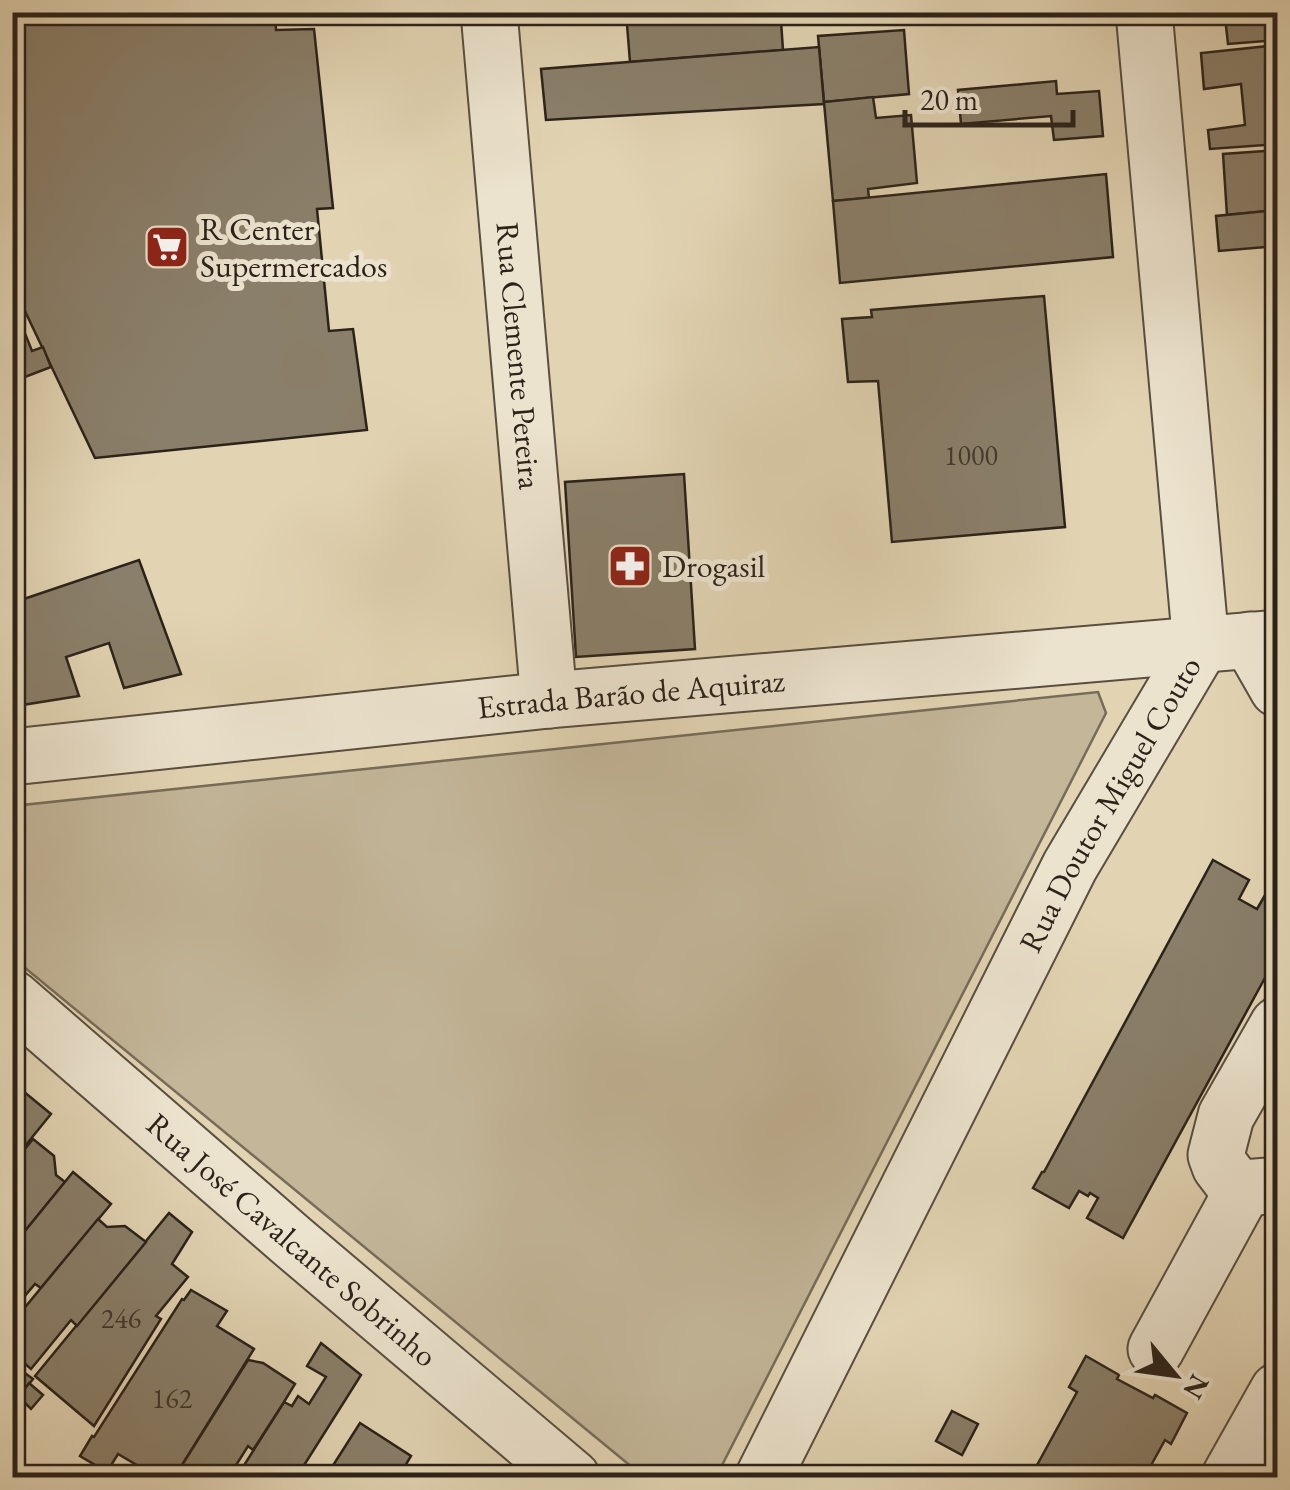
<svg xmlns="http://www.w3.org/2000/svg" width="1290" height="1490" font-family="'EB Garamond',serif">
	<rect width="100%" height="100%" fill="#e2d4b3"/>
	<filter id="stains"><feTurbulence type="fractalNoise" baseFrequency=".002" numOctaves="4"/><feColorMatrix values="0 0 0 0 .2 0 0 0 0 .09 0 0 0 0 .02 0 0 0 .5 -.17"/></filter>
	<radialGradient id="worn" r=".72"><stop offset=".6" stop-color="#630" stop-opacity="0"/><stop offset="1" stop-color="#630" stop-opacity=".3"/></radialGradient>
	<!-- green -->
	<polygon fill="#c3b699" stroke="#776c5a" stroke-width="2.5" points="1098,692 1106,713 716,1477 644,1477 13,958 13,806"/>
	<!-- building -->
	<g fill="#8a7f6a" stroke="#2b221a" stroke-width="2.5">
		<polygon points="12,12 275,12 276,30 314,29 333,208 317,209 329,331 353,329 367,430 95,458 12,284"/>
		<polygon points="544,12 615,12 616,18 544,24"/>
		<polygon points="626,12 780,12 781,16 752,18 752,24 781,21 783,50 630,62"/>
		<polygon points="1204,12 1278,12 1278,40 1228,44 1225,17 1217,18 1216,14 1204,14"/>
		<polygon points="904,30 909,94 824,102 818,36"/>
		<polygon points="1278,45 1278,144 1210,149 1208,130 1245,125 1241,84 1204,89 1201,53"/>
		<polygon points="819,47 824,104 546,120 541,69"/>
		<polygon points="1056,81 1057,94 1099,91 1103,136 1054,140 1051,116 961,124 958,90"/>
		<polygon points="873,97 876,118 911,115 917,183 868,189 869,198 833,201 824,102"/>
		<polygon points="1278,150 1278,210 1227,215 1223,154"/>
		<polygon points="1106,174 1113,257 840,283 833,201"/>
		<polygon points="1278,210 1278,246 1219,251 1216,216"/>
		<polygon points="1044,296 1065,527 892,542 878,381 848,382 842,319 872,317 871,310"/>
		<polygon points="12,301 32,351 43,347 51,367 12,382"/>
		<polygon points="684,474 695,649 576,657 565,482"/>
		<polygon points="139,560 181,674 124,688 109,643 66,657 79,696 22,705 12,680 12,603"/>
		<polygon points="1213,860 1249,880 1239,899 1257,909 1268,890 1278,895 1278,954 1123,1238 1087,1218 1098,1198 1090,1193 1088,1196 1079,1191 1069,1208 1033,1188 1042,1172 1044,1172"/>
		<polygon points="12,1082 51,1114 25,1146 12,1135"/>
		<polygon points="33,1139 54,1156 56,1175 65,1182 12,1247 12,1165"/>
		<polygon points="73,1172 111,1204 41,1288 35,1284 12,1311 12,1247"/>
		<polygon points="169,1213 192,1232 172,1264 188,1277 156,1316 161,1319 94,1426 35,1376"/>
		<polygon points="98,1219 107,1227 125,1226 146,1242 77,1326 71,1320 31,1369 23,1362 18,1368 33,1379 19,1397 12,1391 12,1323"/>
		<polygon points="191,1290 227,1311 217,1326 254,1349 174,1478 156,1478 160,1471 156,1468 152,1474 118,1454 107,1472 80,1456 92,1436 94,1437 182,1299 184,1300"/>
		<polygon points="321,1343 361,1375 296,1478 236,1478 284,1402 292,1406 298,1396 309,1404 326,1377 307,1366"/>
		<polygon points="1086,1356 1119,1375 1117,1379 1153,1398 1155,1395 1187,1413 1171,1444 1165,1440 1144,1478 1030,1478 1077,1392 1069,1387"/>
		<polygon points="248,1360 263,1363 295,1384 284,1402 253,1450 248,1446 228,1478 174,1478"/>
		<polygon points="29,1383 43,1395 31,1409 19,1397"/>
		<polygon points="952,1411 978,1424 962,1455 936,1441"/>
		<polygon points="360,1423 411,1456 398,1478 325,1478"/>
	</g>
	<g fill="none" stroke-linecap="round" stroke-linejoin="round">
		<defs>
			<g id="minor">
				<path id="s1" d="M489 12 549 700"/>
				<polyline points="1250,640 1278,689"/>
				<path id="s2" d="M12 757 549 700 1278 638"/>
				<path id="s3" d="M12 998 293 1242 572 1478"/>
				<polyline points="1278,1025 1226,1116 1216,1155 1220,1166 1233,1183 1244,1188 1278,1185"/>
				<polyline points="1156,1349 1244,1188"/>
				<path id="s4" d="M763 1478 1070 866 1201 645 1144 12"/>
				<polyline points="1229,1478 1278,1391"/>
			</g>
		</defs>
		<!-- minor casing -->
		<use href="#minor" stroke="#594e40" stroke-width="59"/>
		<!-- minor -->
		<use href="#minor" stroke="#ece3ce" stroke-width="55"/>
	</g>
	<!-- icons -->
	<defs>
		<symbol id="supermarket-square" viewBox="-11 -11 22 22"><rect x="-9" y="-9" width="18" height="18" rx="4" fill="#8f2418" stroke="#ece3ce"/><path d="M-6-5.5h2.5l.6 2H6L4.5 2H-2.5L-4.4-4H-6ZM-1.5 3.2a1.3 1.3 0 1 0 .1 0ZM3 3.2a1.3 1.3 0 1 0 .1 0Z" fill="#fff"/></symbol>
		<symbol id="pharmacy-square" viewBox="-11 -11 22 22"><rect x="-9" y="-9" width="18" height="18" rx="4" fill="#8f2418" stroke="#ece3ce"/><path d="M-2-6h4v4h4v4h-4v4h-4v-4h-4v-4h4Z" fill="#fff"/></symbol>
	</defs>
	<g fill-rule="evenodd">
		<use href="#supermarket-square" x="142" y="222" width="50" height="50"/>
		<use href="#pharmacy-square" x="605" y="541" width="50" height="50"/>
	</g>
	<g text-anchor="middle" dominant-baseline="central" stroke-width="10" stroke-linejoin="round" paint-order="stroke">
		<!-- number labels -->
		<g font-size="28" fill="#43392e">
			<text x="971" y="455">1000</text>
			<text x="121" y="1318">246</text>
			<text x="172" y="1398">162</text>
		</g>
		<!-- poi labels -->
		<g font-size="32" fill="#2b221a" stroke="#ece3ce" text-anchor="start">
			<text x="200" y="229">R Center<tspan x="200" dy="37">Supermercados</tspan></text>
			<text x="662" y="566">Drogasil</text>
		</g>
		<!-- street labels -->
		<g font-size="32" fill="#2b221a" stroke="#ece3ce">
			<text stroke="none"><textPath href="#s1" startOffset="345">Rua Clemente Pereira</textPath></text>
			<text stroke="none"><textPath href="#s2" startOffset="622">Estrada Barão de Aquiraz</textPath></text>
			<text stroke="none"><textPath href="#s4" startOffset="758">Rua Doutor Miguel Couto</textPath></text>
			<text stroke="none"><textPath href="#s3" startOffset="370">Rua José Cavalcante Sobrinho</textPath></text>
		</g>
	</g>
	<!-- margin -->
	<rect width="1290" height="1490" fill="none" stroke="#e2d4b3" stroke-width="50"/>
	<rect x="15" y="15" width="1260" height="1460" fill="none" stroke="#2b221a" stroke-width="5"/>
	<rect x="25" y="25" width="1240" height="1440" fill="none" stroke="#2b221a" stroke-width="2.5"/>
	<!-- north arrow -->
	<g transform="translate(1175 1375) rotate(119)" stroke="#ece3ce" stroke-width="8" paint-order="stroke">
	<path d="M0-8L18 38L0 25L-18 38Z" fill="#2b221a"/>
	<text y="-15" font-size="28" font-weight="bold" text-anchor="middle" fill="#2b221a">N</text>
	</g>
	<!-- scale -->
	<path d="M905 110v15h168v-15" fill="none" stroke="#2b221a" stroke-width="5"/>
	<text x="920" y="110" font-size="30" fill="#2b221a" stroke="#ece3ce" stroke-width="8" paint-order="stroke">20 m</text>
	<rect width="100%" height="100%" filter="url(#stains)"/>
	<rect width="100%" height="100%" fill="url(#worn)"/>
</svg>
